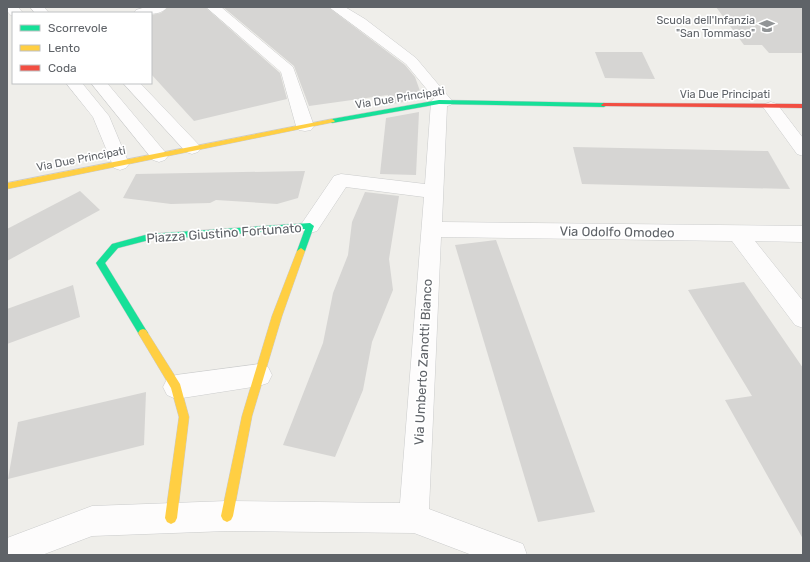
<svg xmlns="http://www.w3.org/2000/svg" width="810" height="562" font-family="Rubik,sans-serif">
	<rect width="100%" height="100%" fill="#efeeea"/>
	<!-- building -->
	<g fill="#d6d5d3">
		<polygon points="168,7 205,7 280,73 287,99 194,121 151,74 151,15 161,13"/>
		<polygon points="223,7 328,7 405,65 415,77 420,91 420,99 387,105 388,95 309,106 294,66"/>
		<polygon points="716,7 803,7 803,53 769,53 762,45 744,45"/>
		<polygon points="595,52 642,52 655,79 605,78"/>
		<polygon points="419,112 416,175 380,174 386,118"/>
		<polygon points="573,147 768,151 790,189 582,184"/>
		<polygon points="305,171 298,198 277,204 216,200 210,203 171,204 123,198 136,174"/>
		<polygon points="80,191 100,210 7,261 7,229"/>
		<polygon points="365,192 399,196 389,259 393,290 372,342 363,390 335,457 283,445 323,343 333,293 348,255 352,222"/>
		<polygon points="496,240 595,512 538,522 455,245"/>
		<polygon points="744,282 803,368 803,539 725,400 752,396 688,290"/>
		<polygon points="73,285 80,317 7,344 7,309"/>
		<polygon points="146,392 144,445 8,479 18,422"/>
	</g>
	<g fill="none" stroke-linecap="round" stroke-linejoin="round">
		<defs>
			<g id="street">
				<path d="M7 7H18L23 13H13V16C9 15 7 11 7 7Z"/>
				<polygon points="30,7 44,7 49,13 35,13"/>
				<path d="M146 7H167C160 17 145 13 134 13L136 10Z"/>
				<polygon points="206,7 221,7 293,67 314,126 311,130 305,131 299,130 296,126 281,72"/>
				<polygon points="329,7 345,7 365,19 416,58 453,102 451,105 447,106 442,222 803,226 803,242 755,241 803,301 803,328 795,325 732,241 441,237 429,509 523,544 527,555 472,555 414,533 227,531 92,536 42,555 7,555 7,538 92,506 227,501 400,503 424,197 346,187 317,231 310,233 303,231 300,226 334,176 341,174 425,184 431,102 434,98 406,64"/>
				<polygon points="66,83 82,83 109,116 129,164 126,168 120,170 114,168 93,117"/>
				<polygon points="91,83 107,83 165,152 168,156 165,160 159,162 153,160"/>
				<polygon points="123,83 140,83 198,144 201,148 198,152 192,154 186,152"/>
				<polygon points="771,102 777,104 803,138 803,156 797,154 763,107 765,104"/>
				<polygon points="259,364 268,367 272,375 268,383 259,386 176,399 167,395 163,387 167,379 176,375"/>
			</g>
			<g id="fast">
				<polygon points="439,100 604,103 607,105 604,107 439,104 332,123 329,121 332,119"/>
				<polygon points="310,223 314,226 305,251 301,254 297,251 305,229 149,240 118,248 105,263 146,330 148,333 146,336 143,337 140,336 96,263 112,244 149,234"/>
			</g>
			<g id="slow">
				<polygon points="332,119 335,121 334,122 7,189 7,183"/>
				<polygon points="301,248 305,251 282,316 252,416 233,516 231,520 227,522 223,520 221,516 242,416 272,316 297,251"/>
				<polygon points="143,329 146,330 180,384 189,417 177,518 175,522 171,524 167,522 165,518 179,417 171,388 138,333 140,330"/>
			</g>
			<polygon id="jam" points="604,103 803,104 803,108 602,106 601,105"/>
		</defs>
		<!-- street casing -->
		<use href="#street" stroke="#cbcccc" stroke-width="1"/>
		<!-- fast casing -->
		<use href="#fast" stroke="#cacacb" stroke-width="1"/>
		<!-- slow casing -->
		<use href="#slow" stroke="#cacacb" stroke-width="1"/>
		<!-- jam casing -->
		<use href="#jam" stroke="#cacacb" stroke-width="1"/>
		<!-- street -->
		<use href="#street" fill="#fdfcfc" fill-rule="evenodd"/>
		<!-- fast -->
		<use href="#fast" fill="#16e098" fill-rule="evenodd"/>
		<!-- slow -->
		<use href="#slow" fill="#ffcf43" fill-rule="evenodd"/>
		<!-- jam -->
		<use href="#jam" fill="#f24e42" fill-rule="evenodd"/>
	</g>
	<!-- icons -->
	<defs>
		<symbol id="school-bare" viewBox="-9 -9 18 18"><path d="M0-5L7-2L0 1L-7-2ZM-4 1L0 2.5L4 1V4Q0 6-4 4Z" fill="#919496" stroke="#fff" stroke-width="2.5" paint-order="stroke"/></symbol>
	</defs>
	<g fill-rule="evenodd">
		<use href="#school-bare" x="756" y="15" width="22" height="22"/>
	</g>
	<g text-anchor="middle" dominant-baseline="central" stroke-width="3.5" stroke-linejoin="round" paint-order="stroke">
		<!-- far-poi labels -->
		<g font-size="11" fill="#5f6368" stroke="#fff" text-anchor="end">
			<text x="755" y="20">Scuola dell'Infanzia<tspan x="755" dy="13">"San Tommaso"</tspan></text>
		</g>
		<!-- far-street labels -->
		<g font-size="11" fill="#5f6368" stroke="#fff">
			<text x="725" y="94">Via Due Principati</text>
			<text transform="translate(400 98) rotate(-9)">Via Due Principati</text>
			<text transform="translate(81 159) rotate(-11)">Via Due Principati</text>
		</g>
		<!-- street labels -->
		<g font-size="13" fill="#5f6368" stroke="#fff">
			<text transform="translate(617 232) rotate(1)">Via Odolfo Omodeo</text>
			<text transform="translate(224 233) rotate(-4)">Piazza Giustino Fortunato</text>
			<text transform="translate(423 362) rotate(-87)">Via Umberto Zanotti Bianco</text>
		</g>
	</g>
	<!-- border -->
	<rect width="810" height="562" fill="none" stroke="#5f6368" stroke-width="16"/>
	<!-- legend -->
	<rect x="12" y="12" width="140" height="72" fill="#ffffff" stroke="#bfc1c3"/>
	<rect x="20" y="25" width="20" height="6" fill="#16e098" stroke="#bfc1c3"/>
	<text x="48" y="32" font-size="12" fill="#5f6368">Scorrevole</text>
	<rect x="20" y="45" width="20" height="6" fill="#ffcf43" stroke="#bfc1c3"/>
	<text x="48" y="52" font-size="12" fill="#5f6368">Lento</text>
	<rect x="20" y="65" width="20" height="6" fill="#f24e42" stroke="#bfc1c3"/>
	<text x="48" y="72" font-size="12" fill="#5f6368">Coda</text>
</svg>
